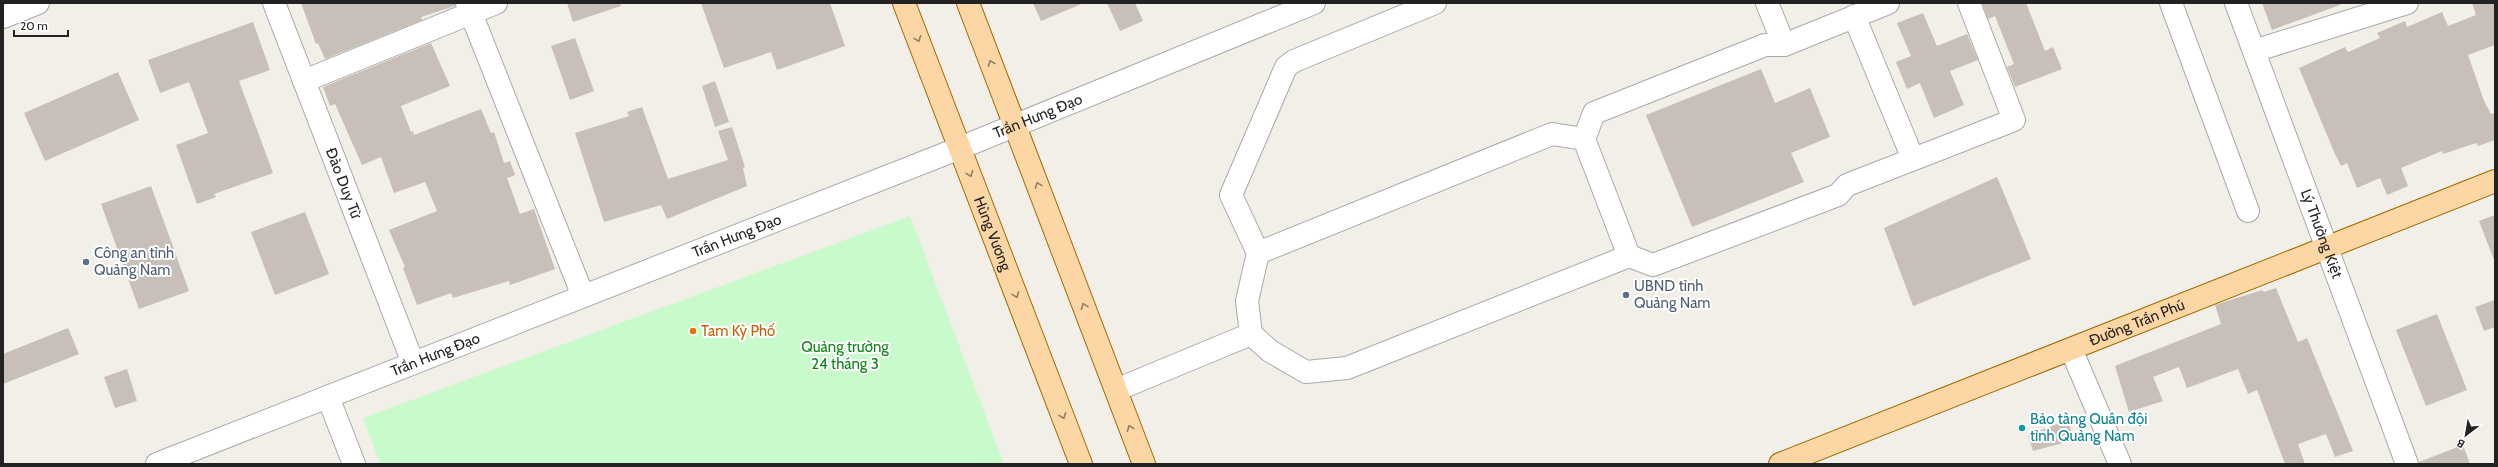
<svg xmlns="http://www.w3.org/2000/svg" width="2498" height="467" font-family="Cabin,sans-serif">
	<rect width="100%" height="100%" fill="#f2efe9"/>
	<!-- park -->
	<polygon fill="#c8facc" points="910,216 1004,464 380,464 363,418"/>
	<!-- building -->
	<g fill="#c7bfb8">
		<polygon points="301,3 455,3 455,6 421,17 422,20 325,59 318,43 316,44"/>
		<polygon points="567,3 620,3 621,6 573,22"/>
		<polygon points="701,3 830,3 845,46 777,70 771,52 724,68"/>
		<polygon points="1033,3 1084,3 1041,21"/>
		<polygon points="1107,3 1135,3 1143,21 1120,31"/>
		<polygon points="1982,3 2026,3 2045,51 2053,47 2062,69 2015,87 2007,67 2014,64 1995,16 1988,19"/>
		<polygon points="2262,3 2340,3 2340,5 2272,30"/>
		<polygon points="2472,3 2495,3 2495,45 2468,55 2484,101 2491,114 2495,113 2495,140 2478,146 2476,143 2443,154 2442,151 2401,168 2408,186 2387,195 2380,178 2357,188 2347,163 2341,166 2335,154 2299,68 2345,47 2348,52 2380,38 2377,33 2405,21 2407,27 2442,12 2448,26 2476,15"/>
		<polygon points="1923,13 1937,46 1967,34 1978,60 1950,71 1964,105 1934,118 1920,83 1907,89 1896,62 1911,56 1897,23"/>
		<polygon points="253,22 270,70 239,81 273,173 214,194 216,197 197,204 176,145 208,133 189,82 160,93 148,60"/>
		<polygon points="575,38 594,91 570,100 551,46"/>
		<polygon points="431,43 450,86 401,106 411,132 413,131 414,135 481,109 491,133 494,132 504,163 510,161 515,175 507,178 520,214 534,209 555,269 510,285 509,281 453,298 451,293 417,305 403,268 405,267 389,230 437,211 425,182 394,193 381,157 362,165 335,104 330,106 323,87"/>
		<polygon points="1761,69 1775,103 1810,88 1830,137 1791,153 1804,182 1692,227 1646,115"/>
		<polygon points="118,72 139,120 45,161 24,113"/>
		<polygon points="715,81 729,122 715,127 702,86"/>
		<polygon points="642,107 668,179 728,160 718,131 732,127 745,167 743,168 747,186 667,219 661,205 604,222 575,133 629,116 627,112"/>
		<polygon points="1997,177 2031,259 1913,306 1884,228"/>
		<polygon points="151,186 189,291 139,309 101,204"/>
		<polygon points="305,212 329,274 275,295 251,232"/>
		<polygon points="2495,215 2495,260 2494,260 2479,221"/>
		<polygon points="2276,288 2298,342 2307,338 2353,451 2335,457 2326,434 2298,444 2305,464 2285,464 2257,390 2248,394 2238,369 2187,388 2179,367 2153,377 2163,401 2129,412 2115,366 2221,324 2215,305 2262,290 2264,292"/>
		<polygon points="2495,300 2495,327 2484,331 2475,307"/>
		<polygon points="2437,314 2467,390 2426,406 2396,330"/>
		<polygon points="68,328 79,354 3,384 3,354"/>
		<polygon points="127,369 137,401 115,408 104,377"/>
		<polygon points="2068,420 2074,440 2033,451 2028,435"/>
		<polygon points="2463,445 2470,464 2419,464 2419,462"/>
	</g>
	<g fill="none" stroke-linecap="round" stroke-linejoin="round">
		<defs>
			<g id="minor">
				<path id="s1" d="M274 3 413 363"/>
				<polyline points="467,3 583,296"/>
				<polyline points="1767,3 1784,45"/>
				<polyline points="2171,3 2248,211"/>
				<path id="s2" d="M2236 3 2407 464"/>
				<polyline points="1854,16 1913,159"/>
				<polyline points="3,17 38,3"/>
				<polyline points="2254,51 2407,3"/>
				<polyline points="304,81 496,3"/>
				<polyline points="1584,139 1594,113 1765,45 1784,45 1888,3"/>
				<polyline points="1258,253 1231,195 1286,67 1294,61 1435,3"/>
				<polyline points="1251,334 1247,301 1258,253 1552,134 1584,139 1629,256"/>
				<polyline points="2071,349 2120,464"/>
				<polyline points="1116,390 1251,334 1270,351 1306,372 1347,368 1629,256 1653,265 1838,195 1847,185 2014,120 1969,3"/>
				<polyline points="328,397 354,464"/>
				<path id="s3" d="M157 464 960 148 1314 3"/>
			</g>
			<g id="major">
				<path id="s4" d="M904 3 1081 464"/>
				<polyline points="968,3 1144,464"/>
				<path id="s5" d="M1780 464 2495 181"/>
			</g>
		</defs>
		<!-- minor casing -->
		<use href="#minor" stroke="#a9a9a9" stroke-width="24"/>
		<!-- major casing -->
		<use href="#major" stroke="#a06b00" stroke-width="24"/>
		<!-- minor -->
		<use href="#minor" stroke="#fff" stroke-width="22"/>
		<!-- major -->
		<use href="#major" stroke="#fcd6a4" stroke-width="22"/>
	</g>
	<!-- one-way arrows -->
	<defs><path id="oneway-chevron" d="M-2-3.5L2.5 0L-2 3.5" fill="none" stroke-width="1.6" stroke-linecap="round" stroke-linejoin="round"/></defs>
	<g stroke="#8f7c63">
		<use href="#oneway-chevron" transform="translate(918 39) rotate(69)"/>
		<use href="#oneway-chevron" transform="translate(991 63) rotate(-111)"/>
		<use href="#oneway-chevron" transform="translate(970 174) rotate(69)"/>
		<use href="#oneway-chevron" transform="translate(1038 185) rotate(-111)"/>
		<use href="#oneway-chevron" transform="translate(1016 295) rotate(69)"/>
		<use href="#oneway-chevron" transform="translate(1084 306) rotate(-111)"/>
		<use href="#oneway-chevron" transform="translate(1063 416) rotate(69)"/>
		<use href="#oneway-chevron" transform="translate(1130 428) rotate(-111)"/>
	</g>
	<!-- markers -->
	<g fill="#5c6f8a" stroke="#fff" stroke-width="1.5">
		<circle cx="86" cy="262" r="4"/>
		<circle cx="1626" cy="295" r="4"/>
	</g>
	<circle fill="#e8710a" stroke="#fff" stroke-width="1.5" cx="693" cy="331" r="4"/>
	<circle fill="#0f9aa8" stroke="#fff" stroke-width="1.5" cx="2022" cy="428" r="4"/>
	<g text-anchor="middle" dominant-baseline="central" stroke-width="4" stroke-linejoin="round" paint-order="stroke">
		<!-- street labels -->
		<g font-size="15" fill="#222" stroke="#fff">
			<text stroke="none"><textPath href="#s3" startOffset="947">Trần Hưng Đạo</textPath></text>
			<text stroke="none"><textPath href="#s1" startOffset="193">Đào Duy Từ</textPath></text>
			<text stroke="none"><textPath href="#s4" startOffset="247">Hùng Vương</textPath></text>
			<text stroke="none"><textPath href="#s2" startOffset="246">Lý Thường Kiệt</textPath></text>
			<text stroke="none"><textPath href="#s3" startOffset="623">Trần Hưng Đạo</textPath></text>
			<text stroke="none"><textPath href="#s5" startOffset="384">Đường Trần Phú</textPath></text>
			<text stroke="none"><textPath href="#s3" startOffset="299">Trần Hưng Đạo</textPath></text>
		</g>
		<!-- service labels -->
		<g font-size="15" fill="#4e5e75" stroke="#fff" text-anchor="start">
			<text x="94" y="253">Công an tỉnh<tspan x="94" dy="17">Quảng Nam</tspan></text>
			<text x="1634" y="286">UBND tỉnh<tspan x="1634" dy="17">Quảng Nam</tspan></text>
		</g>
		<!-- food labels -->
		<g font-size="15" fill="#c56008" stroke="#fff" text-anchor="start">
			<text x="701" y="331">Tam Kỳ Phố</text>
		</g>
		<!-- park labels -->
		<g font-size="15" fill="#0c8416" stroke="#fff">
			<text x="845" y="347">Quảng trường<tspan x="845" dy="17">24 tháng 3</tspan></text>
		</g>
		<!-- culture labels -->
		<g font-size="15" fill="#0d838f" stroke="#fff" text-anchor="start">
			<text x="2030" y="419">Bảo tàng Quân đội<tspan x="2030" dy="17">tỉnh Quảng Nam</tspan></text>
		</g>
	</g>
	<!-- border -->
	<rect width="2498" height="467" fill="none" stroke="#222222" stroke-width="8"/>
	<!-- north arrow -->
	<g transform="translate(2466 435) rotate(211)" stroke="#ffffff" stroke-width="3" paint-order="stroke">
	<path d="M0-3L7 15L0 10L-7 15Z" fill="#222222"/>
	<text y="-6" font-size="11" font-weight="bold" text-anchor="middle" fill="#222222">B</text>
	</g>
	<!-- scale -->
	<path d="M14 30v6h54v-6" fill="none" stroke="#222222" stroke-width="2"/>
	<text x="20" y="30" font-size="12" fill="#222222" stroke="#ffffff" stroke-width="3" paint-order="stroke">20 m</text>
</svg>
